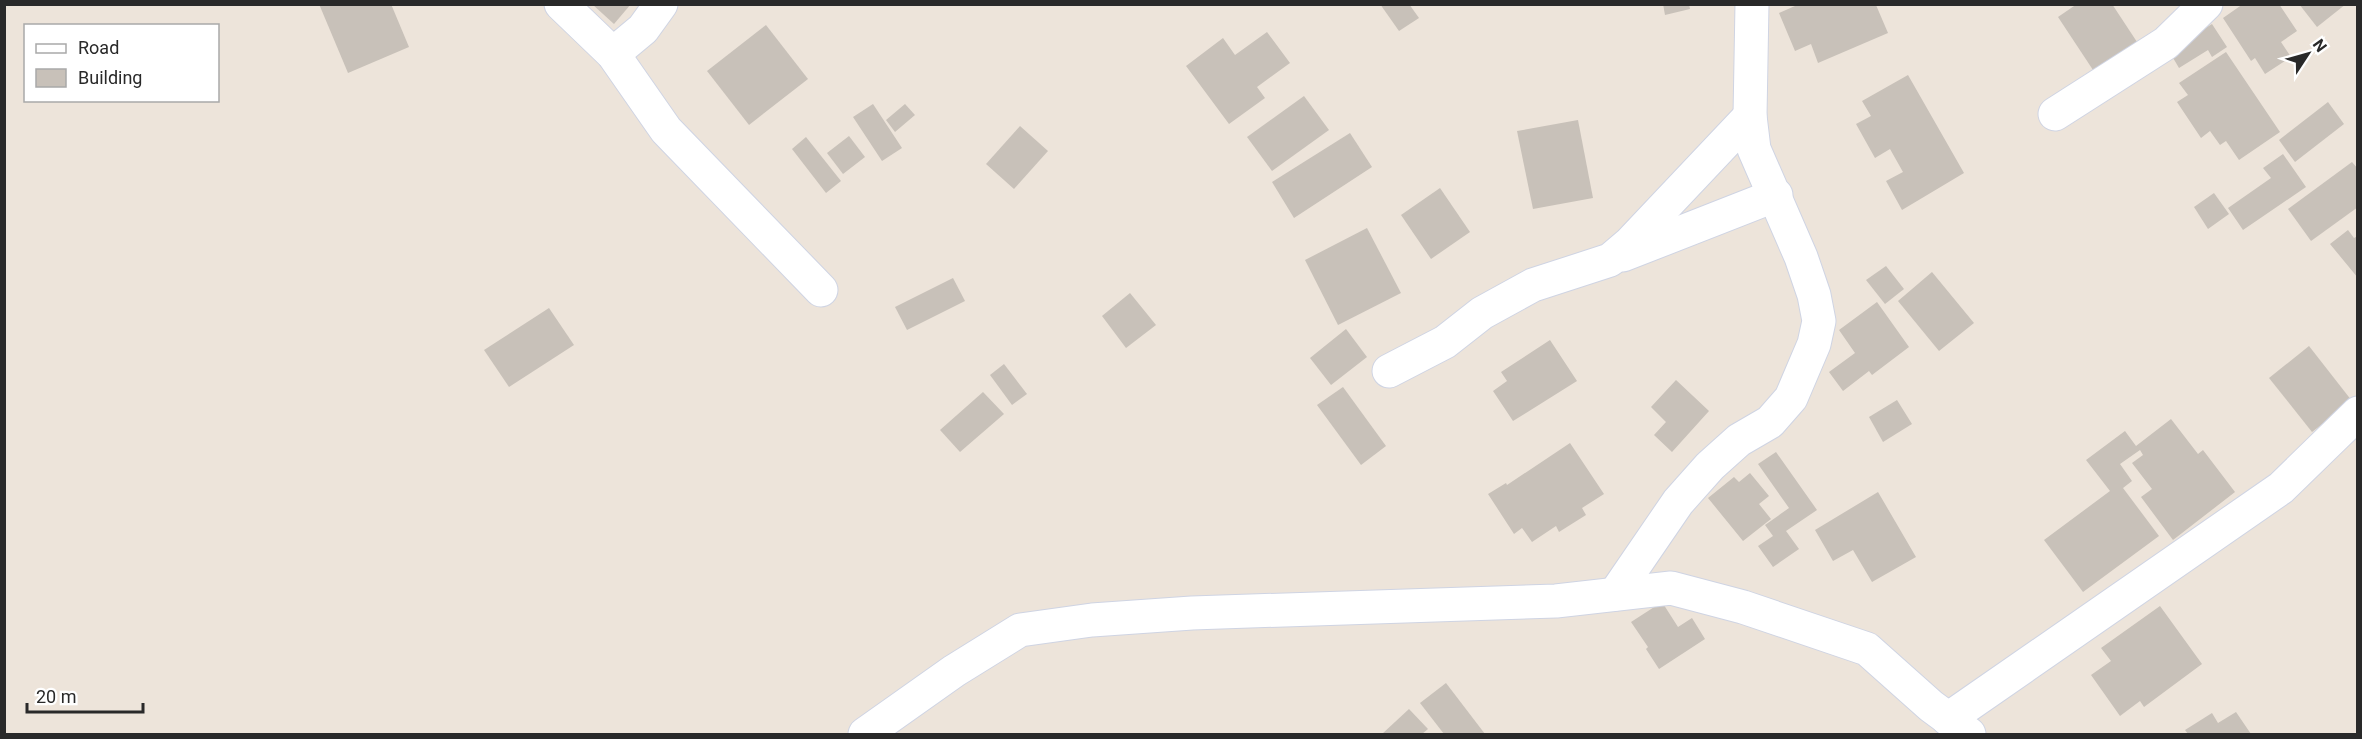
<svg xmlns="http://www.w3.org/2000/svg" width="2362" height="739" font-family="Roboto,sans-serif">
	<rect width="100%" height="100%" fill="#ede4da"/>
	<!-- building -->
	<g fill="#c8c1b9">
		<polygon points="319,4 391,4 409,47 348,73"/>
		<polygon points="592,4 631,4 614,24"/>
		<polygon points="1380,4 1409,4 1419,18 1399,31"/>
		<polygon points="1663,4 1689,4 1690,9 1665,15"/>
		<polygon points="2077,4 2112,4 2139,45 2095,73 2058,17"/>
		<polygon points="2243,4 2279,4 2297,31 2281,42 2291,57 2265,74 2255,58 2251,61 2223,18"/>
		<polygon points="2299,4 2346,4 2317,27"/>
		<polygon points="1794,5 1876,5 1888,33 1818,63 1811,44 1795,51 1779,13 1795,6"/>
		<polygon points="2212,24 2227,47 2212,57 2208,50 2179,68 2169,51"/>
		<polygon points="766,25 808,79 749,125 707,71"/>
		<polygon points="1267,32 1290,63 1257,87 1265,98 1229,124 1186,66 1223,38 1235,55"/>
		<polygon points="2226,52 2280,132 2239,160 2226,141 2220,145 2210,131 2201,138 2177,102 2188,95 2179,83"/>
		<polygon points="1908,75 1964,173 1902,210 1886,181 1903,172 1890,149 1875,158 1856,124 1871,116 1862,101"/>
		<polygon points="1304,96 1329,130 1272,171 1247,137"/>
		<polygon points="2328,102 2344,124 2295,162 2279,140"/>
		<polygon points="873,104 902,148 882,161 853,117"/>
		<polygon points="905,104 915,115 895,132 886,120"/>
		<polygon points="1578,120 1593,198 1533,209 1517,131"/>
		<polygon points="1020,126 1048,151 1014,189 986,164"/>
		<polygon points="1350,133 1372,167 1294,218 1272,182"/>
		<polygon points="849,136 865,157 843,174 827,153"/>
		<polygon points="806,137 841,181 826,193 792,149"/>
		<polygon points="2283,154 2306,187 2243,230 2228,208 2271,178 2263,168"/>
		<polygon points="2352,162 2358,169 2358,207 2311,241 2288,209"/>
		<polygon points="1440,188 1470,232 1431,259 1401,215"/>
		<polygon points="2214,193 2229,214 2208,229 2194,207"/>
		<polygon points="1367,228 1401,293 1338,325 1305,260"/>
		<polygon points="2348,230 2354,238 2358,236 2358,278 2330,244"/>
		<polygon points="1886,266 1904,289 1885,304 1866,280"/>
		<polygon points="1932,272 1974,323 1939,351 1898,301"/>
		<polygon points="953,278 965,301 907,330 895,307"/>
		<polygon points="1130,293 1156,325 1126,348 1102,316"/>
		<polygon points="1877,302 1909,347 1872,375 1869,371 1843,391 1829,372 1855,353 1839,330"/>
		<polygon points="549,308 574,345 509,387 484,350"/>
		<polygon points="1346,329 1367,357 1331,385 1310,358"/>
		<polygon points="1550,340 1577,381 1513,421 1493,391 1507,381 1501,372"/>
		<polygon points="2309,346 2352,401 2312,432 2269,378"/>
		<polygon points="1004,364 1027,394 1012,405 990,375"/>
		<polygon points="1676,380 1709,411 1672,452 1654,435 1666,422 1651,407"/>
		<polygon points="1343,387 1386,446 1361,465 1317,405"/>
		<polygon points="983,392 1004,414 960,452 940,430"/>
		<polygon points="1897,400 1912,424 1883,442 1869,417"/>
		<polygon points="2171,419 2198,454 2203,450 2235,492 2173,540 2141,497 2152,489 2132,463 2143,455 2140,450 2120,464 2132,481 2123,488 2159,536 2083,592 2044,540 2110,491 2086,460 2125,431 2136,446"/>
		<polygon points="1570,443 1604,494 1582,508 1586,515 1559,532 1556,526 1532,542 1522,528 1514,534 1488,494 1506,483 1507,485"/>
		<polygon points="1776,452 1817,510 1786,531 1799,549 1773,567 1758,546 1773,536 1765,525 1789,508 1758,464"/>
		<polygon points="1750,473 1769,496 1759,504 1771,519 1743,541 1708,498 1734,477 1739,482"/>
		<polygon points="1878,492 1916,557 1872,582 1853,550 1833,561 1815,530"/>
		<polygon points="1662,602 1678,627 1692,618 1705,639 1659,669 1646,649 1648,647 1631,622"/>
		<polygon points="2160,606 2202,664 2144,707 2140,701 2120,716 2091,675 2111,661 2101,648"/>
		<polygon points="1446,683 1485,734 1444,734 1420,703"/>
		<polygon points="1409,709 1428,729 1422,734 1382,734"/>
		<polygon points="2236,712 2251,734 2188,734 2185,730 2212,713 2218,723"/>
	</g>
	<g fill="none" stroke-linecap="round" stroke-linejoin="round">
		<defs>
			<g id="minor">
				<polyline points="561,4 613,54 666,130 821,290"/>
				<polyline points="613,54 643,29 661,4"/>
				<polyline points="2055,114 2166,43 2206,4"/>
				<polyline points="1623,255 1776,195"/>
				<polyline points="1389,371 1445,342 1482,313 1533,285 1610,260 1630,243 1750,116"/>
				<polyline points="1615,594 1678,502 1710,466 1739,440 1770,422 1791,398 1814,344 1819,321 1814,295 1801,257 1754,149 1750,116 1752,4"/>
				<polyline points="1948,719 2281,488 2358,413"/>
				<polyline points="865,734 954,671 1020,630 1092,620 1192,613 1556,601 1671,588 1743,607 1867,649 1931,706 1969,734"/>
			</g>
		</defs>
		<!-- minor casing -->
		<use href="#minor" stroke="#cfd4e3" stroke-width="35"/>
		<!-- minor -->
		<use href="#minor" stroke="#fff" stroke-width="33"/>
	</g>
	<!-- border -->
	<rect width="2362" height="739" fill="none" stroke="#292929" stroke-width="12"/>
	<!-- legend -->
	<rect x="24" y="24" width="195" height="78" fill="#ffffff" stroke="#a9a9a9" stroke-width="1.5"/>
	<rect x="36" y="44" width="30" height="9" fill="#ffffff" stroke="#a9a9a9" stroke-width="1.5"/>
	<text x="78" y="54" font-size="18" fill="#292929">Road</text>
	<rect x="36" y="69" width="30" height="18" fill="#c8c1b9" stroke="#a9a9a9" stroke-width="1.5"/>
	<text x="78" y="84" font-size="18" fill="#292929">Building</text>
	<!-- north arrow -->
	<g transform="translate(2308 54) rotate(54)" stroke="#ffffff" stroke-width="4.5" paint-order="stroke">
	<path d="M0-4.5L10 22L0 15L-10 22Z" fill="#292929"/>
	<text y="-9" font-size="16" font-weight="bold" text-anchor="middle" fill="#292929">N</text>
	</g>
	<!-- scale -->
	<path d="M27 703v9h116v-9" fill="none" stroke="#292929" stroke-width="3"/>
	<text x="36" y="703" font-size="18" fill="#292929" stroke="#ffffff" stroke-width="4.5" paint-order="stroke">20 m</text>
</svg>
